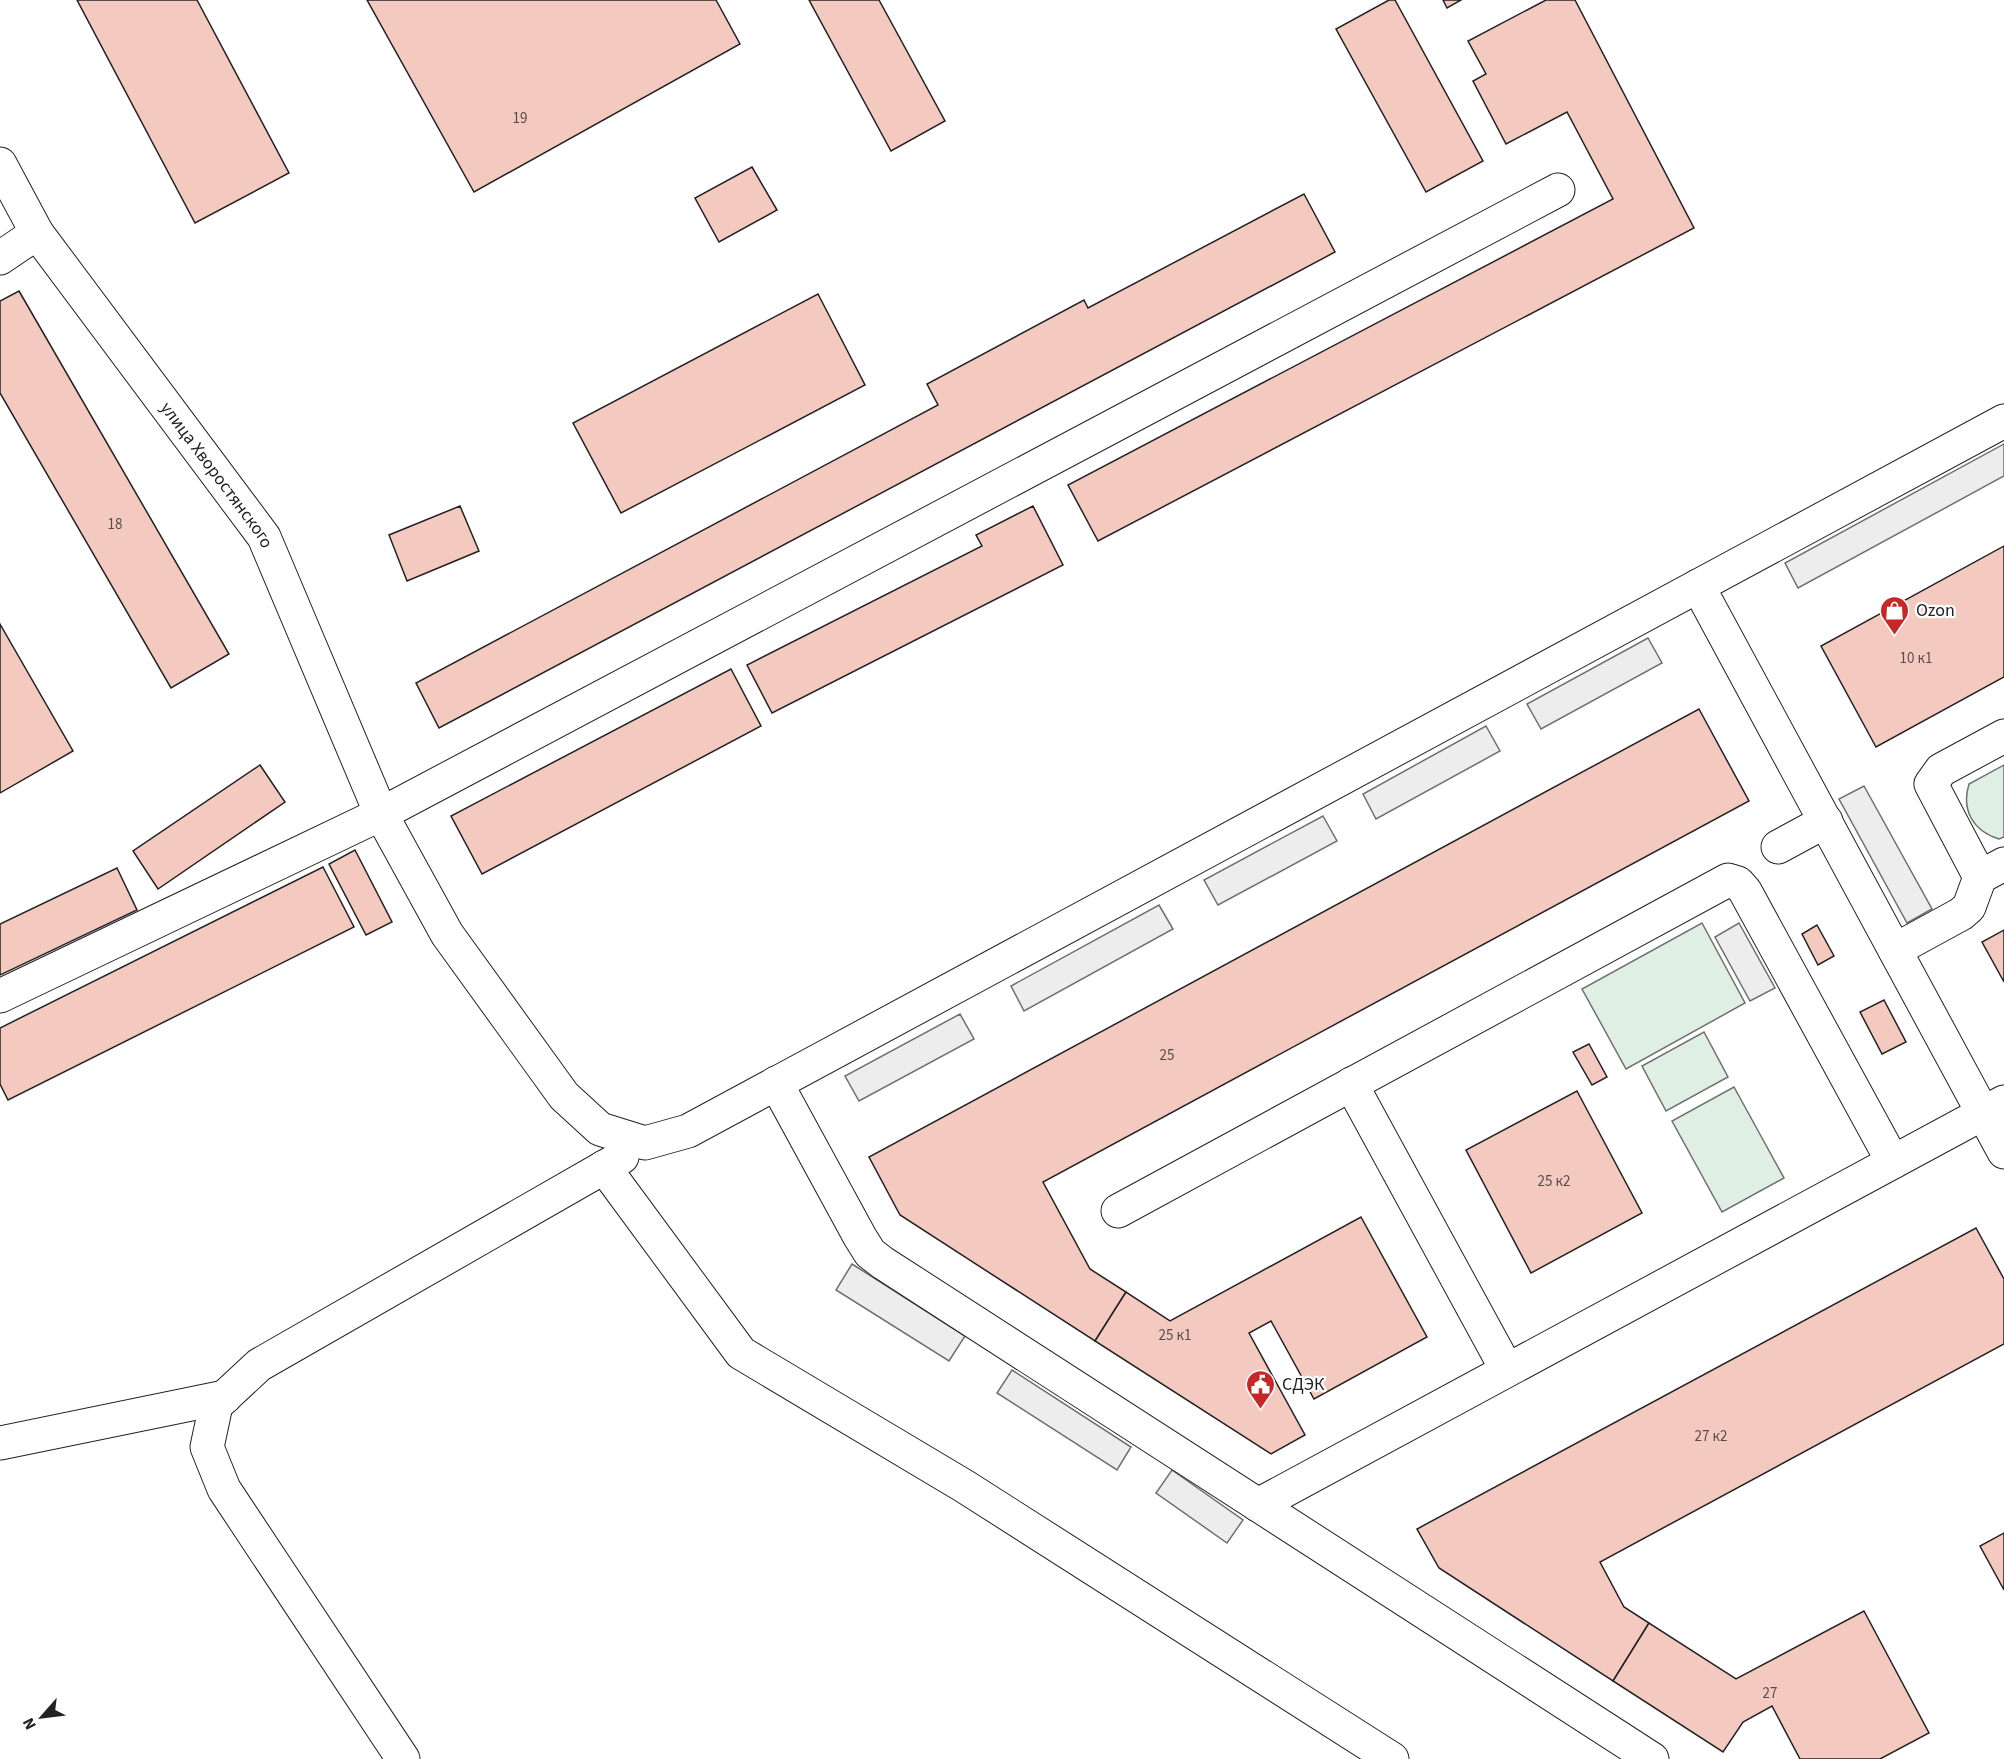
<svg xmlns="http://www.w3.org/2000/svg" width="2004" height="1759" font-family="'Source Sans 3',sans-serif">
	<rect width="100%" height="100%" fill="#fff"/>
	<!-- green -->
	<g fill="#e0efe3" stroke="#6f6f6f" stroke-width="1.5">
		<path d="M2004 765V837L1999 839C1973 831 1961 810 1969 784Z"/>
		<polygon points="1702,923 1745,1003 1626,1069 1582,989"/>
		<polygon points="1704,1032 1728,1077 1666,1111 1642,1066"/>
		<polygon points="1734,1087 1784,1178 1722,1212 1672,1121"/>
	</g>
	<!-- parking -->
	<g fill="#ededed" stroke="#6f6f6f" stroke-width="1.5">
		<polygon points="2004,444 2004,476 1798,588 1785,563"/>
		<polygon points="1648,638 1662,663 1541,729 1527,704"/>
		<polygon points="1486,726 1500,751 1376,819 1363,794"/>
		<polygon points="1864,786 1932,909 1907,923 1839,799"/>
		<polygon points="1323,816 1337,841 1218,905 1204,880"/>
		<polygon points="1159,905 1173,929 1024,1011 1011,986"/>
		<polygon points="1739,923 1775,988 1750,1001 1715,937"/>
		<polygon points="960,1014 974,1039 859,1101 845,1076"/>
		<polygon points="852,1264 965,1336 949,1361 836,1290"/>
		<polygon points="1012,1370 1131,1447 1117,1470 997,1393"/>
		<polygon points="1172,1470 1243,1520 1227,1543 1156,1493"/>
	</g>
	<!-- building -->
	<g fill="#f3c9c0" stroke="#222" stroke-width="1.5">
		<polygon points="77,0 197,0 289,173 195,223"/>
		<polygon points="367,0 716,0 740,44 474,192"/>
		<polygon points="809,0 879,0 945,121 891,151"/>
		<polygon points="1389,0 1395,0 1483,161 1426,192 1336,29"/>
		<polygon points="1443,0 1461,0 1447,8"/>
		<polygon points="1546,0 1575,0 1694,228 1098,541 1068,485 1613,199 1567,112 1506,144 1473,81 1486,74 1468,41"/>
		<polygon points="752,167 777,210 719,242 695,198"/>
		<polygon points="1304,194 1335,252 439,728 416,683 938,405 927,384 1084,300 1088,308"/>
		<polygon points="19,291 229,654 171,688 0,393 0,301"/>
		<polygon points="818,294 865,385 621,513 573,423"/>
		<polygon points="460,506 479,551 407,581 389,535"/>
		<polygon points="1033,506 1063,565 772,713 747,665 982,546 976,535"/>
		<polygon points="2004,546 2004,677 1876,747 1821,646"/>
		<polygon points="0,624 73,751 0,793"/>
		<polygon points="731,669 761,726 482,874 451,816"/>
		<polygon points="1699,709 1749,801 1043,1182 1090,1269 1126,1292 1095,1341 900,1215 869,1157"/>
		<polygon points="260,765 285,802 158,889 133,851"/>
		<polygon points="355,850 392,922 366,935 329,864"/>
		<polygon points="323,867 354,927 8,1100 0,1084 0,1028"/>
		<polygon points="117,868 137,910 0,975 0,924"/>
		<polygon points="1817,925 1834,956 1818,965 1802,934"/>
		<polygon points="2004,930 2004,982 1982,942"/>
		<polygon points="1884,1000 1906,1042 1882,1054 1860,1012"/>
		<polygon points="1589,1044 1607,1077 1592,1085 1573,1052"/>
		<polygon points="1577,1091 1642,1213 1531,1273 1466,1150"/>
		<polygon points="1361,1217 1427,1337 1314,1399 1271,1321 1249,1333 1305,1435 1271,1454 1095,1341 1126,1292 1170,1321"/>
		<polygon points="1976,1228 2004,1279 2004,1344 1600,1562 1624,1607 1649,1623 1613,1681 1439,1568 1417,1529"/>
		<polygon points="2004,1533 2004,1590 1980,1546"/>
		<polygon points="1864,1611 1929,1733 1880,1759 1800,1759 1772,1706 1743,1722 1723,1752 1613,1681 1649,1623 1736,1679"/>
	</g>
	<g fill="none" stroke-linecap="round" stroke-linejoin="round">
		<defs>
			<g id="minor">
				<path id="s1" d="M0 164 37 233 264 537 381 814 447 934 564 1096 600 1129 645 1143 688 1131 2004 421"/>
				<polyline points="0,258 37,233"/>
				<polyline points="1698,586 2004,1152"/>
				<polyline points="1778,847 1826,821"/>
				<polyline points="1980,877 1931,784 1941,770 2004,736"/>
				<polyline points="1895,950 1961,914 1969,907 1980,877 2004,864"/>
				<polyline points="0,996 381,814 1558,190"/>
				<polyline points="776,1083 860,1237 870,1253 883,1263 1652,1759"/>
				<polyline points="1351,1084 1507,1370"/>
				<polyline points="604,1167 741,1353 964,1486 1392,1759"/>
				<polyline points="1118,1211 1728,880 1738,883 1745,891 1893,1162"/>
				<polyline points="0,1443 225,1397"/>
				<polyline points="1258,1505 2004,1102"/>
				<polyline points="403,1759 224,1489 207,1447 216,1405 259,1365 622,1157"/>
			</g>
		</defs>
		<!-- minor casing -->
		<use href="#minor" stroke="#222" stroke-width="35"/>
		<!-- minor -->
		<use href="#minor" stroke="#fff" stroke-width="33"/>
	</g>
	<!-- icons -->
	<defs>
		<symbol id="shop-pin" viewBox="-11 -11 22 30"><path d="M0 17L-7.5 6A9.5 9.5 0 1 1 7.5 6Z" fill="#c62828" stroke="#fff"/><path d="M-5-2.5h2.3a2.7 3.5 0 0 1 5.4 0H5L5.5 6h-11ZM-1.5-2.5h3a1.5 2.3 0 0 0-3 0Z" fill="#fff"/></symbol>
		<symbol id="civic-pin" viewBox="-11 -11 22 30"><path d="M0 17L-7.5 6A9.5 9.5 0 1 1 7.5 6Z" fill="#c62828" stroke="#fff"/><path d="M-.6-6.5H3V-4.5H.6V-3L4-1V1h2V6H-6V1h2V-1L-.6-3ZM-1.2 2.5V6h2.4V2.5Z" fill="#fff"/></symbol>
	</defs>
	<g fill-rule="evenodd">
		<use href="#shop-pin" x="1878" y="594" width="33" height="45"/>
		<use href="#civic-pin" x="1244" y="1368" width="33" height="45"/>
	</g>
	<g text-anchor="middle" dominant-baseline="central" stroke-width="4.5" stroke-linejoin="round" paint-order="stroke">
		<!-- number labels -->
		<g font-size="15" fill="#564c4a">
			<text x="520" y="118">19</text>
			<text x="115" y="524">18</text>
			<text x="1916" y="658">10 к1</text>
			<text x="1167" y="1055">25</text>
			<text x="1554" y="1181">25 к2</text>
			<text x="1175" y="1335">25 к1</text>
			<text x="1711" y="1436">27 к2</text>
			<text x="1770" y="1693">27</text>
		</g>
		<!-- street labels -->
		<g font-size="18" fill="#222" stroke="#fff">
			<text stroke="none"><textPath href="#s1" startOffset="380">улица Хворостянского</textPath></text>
		</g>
		<!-- poi labels -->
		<g font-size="18" fill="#222" stroke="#fff" text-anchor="start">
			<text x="1916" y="610">Ozon</text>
			<text x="1282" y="1384">СДЭК</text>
		</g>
	</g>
	<!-- north arrow -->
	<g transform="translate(42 1717) rotate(242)" stroke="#ffffff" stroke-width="4.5" paint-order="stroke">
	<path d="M0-4.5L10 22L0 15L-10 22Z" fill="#222222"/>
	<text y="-9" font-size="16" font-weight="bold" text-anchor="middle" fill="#222222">N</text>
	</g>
</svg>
